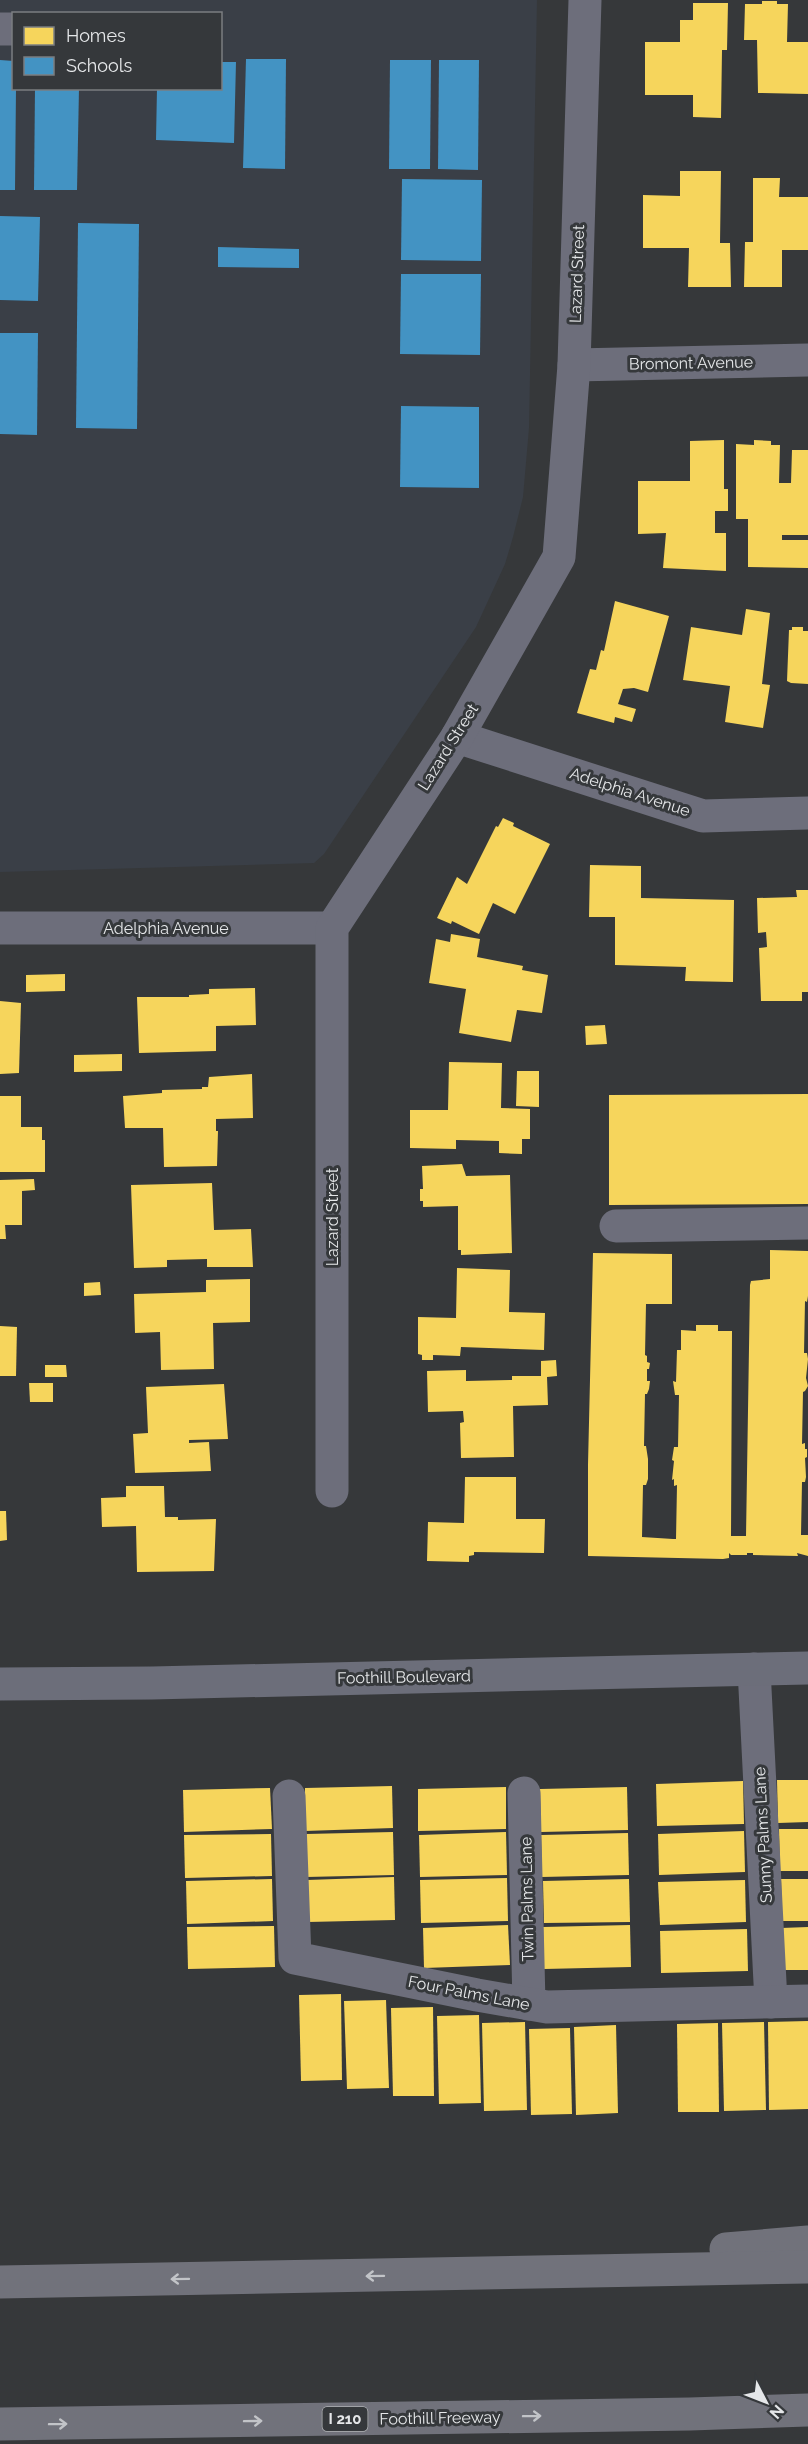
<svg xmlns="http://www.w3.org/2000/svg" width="808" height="2444" font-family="Raleway,sans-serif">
	<rect width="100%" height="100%" fill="#36383a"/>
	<!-- built -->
	<path fill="#3a3f47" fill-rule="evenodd" d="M0 0H537L529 428 523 497 513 537 505 564 476 627 324 854 314 863 0 872ZM14 14H220V88H14Z"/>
	<!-- homes -->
	<g fill="#f6d55c">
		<polygon points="762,1 777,1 777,4 788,4 787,42 808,42 808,94 758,93 757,40 744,40 745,4 762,4"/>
		<polygon points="693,3 728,3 727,50 722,50 721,118 693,117 693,95 645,95 645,42 680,42 680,20 693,20"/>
		<polygon points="680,171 721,171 720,243 730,243 731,287 688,287 689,248 643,248 643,195 680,196"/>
		<polygon points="753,178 780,178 779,197 808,197 808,250 782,250 782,287 744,287 745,242 753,242"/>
		<polygon points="724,440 724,489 728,489 728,511 715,511 715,533 726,533 726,571 663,568 666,533 638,534 638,481 690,481 690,441"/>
		<polygon points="754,440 771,441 771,445 780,445 779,483 791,483 792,450 808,450 808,535 782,535 782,540 808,540 808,568 748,567 748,519 736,519 736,444 754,445"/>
		<polygon points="615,601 669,616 648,692 634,688 623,689 618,704 636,709 632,722 615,717 614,723 577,713 590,669 596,670 601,650 604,651"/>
		<polygon points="746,609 770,613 762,684 770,685 763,728 725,722 730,686 683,680 691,627 742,635"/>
		<polygon points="792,627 803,627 803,631 808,631 808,684 791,683 787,681 789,630 792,630"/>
		<polygon points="503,818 514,823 513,826 550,844 515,914 493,903 479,934 452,921 451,924 437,918 457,877 467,884 496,826 498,827"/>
		<polygon points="590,865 641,866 641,898 734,900 733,982 685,981 686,967 615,965 615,917 589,917"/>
		<polygon points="796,890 808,890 808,992 802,992 802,1001 761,1001 759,948 767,947 766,932 758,933 757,898 797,897"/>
		<polygon points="451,934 480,939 477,957 523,966 522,970 548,975 542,1013 517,1010 511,1042 459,1033 466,989 429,983 436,939 450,942"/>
		<polygon points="65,974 65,991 26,992 26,975"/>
		<polygon points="255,988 256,1025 216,1026 216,1051 139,1053 137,997 189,997 189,995 209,994 209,989"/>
		<polygon points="0,1001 21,1003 19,1073 0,1074"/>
		<polygon points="605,1025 607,1044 586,1045 585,1026"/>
		<polygon points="122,1054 122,1071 74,1072 74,1055"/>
		<polygon points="449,1062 502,1063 501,1108 530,1109 530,1139 522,1139 522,1154 499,1153 499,1141 456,1140 456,1149 410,1148 410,1110 448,1110"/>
		<polygon points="517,1071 539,1071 539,1107 516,1106"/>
		<polygon points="252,1074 253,1118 216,1119 216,1131 218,1131 217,1166 164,1167 163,1128 125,1128 123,1096 162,1093 162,1090 202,1089 202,1087 208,1087 209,1077"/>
		<polygon points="808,1094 808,1204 609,1205 609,1095"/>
		<polygon points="0,1096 21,1096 21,1127 42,1127 42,1140 45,1140 45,1172 0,1172"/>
		<polygon points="462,1164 466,1176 510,1175 512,1253 461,1255 461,1250 458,1250 458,1206 423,1207 423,1201 420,1201 420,1189 423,1189 422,1166"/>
		<polygon points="34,1179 35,1190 22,1191 22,1225 5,1225 6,1239 0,1239 0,1180"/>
		<polygon points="212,1183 214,1230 251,1229 253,1267 207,1267 207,1259 167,1260 167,1267 134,1268 131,1185"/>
		<polygon points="770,1250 808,1251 808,1296 807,1302 805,1301 804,1353 807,1353 808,1359 806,1378 808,1386 805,1391 803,1392 802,1444 805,1443 805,1449 807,1449 807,1457 805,1458 806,1477 805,1482 802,1482 801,1535 808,1535 808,1556 797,1553 798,1556 753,1555 753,1553 747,1553 747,1555 731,1555 729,1553 729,1558 723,1559 588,1556 588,1465 593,1253 672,1254 672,1304 646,1304 645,1355 647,1356 647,1362 650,1363 649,1369 647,1369 647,1381 650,1381 649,1389 647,1394 645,1394 644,1446 646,1446 648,1459 648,1479 646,1485 643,1485 642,1537 673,1539 676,1539 677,1485 674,1486 674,1479 672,1480 674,1461 672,1460 674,1447 678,1447 679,1395 675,1395 673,1381 676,1382 677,1350 681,1350 681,1330 696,1331 696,1325 718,1325 718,1331 732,1331 731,1536 746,1536 750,1285 751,1281 770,1279"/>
		<polygon points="457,1268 510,1270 509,1312 545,1313 544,1350 461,1347 460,1356 433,1355 433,1360 422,1360 422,1355 418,1354 418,1317 456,1318"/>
		<polygon points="250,1279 250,1322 213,1323 214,1369 161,1370 160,1332 135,1333 134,1294 206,1292 206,1280"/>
		<polygon points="100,1282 101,1295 84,1296 84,1283"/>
		<polygon points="0,1326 17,1327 16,1376 0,1376"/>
		<polygon points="556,1360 557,1376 547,1377 548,1405 513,1406 514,1457 461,1458 460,1423 464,1422 463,1411 428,1412 427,1371 466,1370 466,1381 512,1380 512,1376 541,1376 541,1361"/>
		<polygon points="45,1365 66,1365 67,1377 45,1377"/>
		<polygon points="29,1383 53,1383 53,1402 30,1402"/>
		<polygon points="224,1384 228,1439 189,1440 189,1443 209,1442 211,1471 135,1473 133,1434 148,1433 146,1387"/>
		<polygon points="465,1477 516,1477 516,1519 545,1519 544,1553 474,1552 474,1555 469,1556 469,1562 427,1561 428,1522 464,1523"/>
		<polygon points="126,1486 164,1486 165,1517 178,1517 178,1520 216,1519 214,1571 137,1572 136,1526 102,1527 101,1498 126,1497"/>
		<polygon points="0,1511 6,1511 7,1540 0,1541"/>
		<polygon points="777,1780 808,1780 808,1822 778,1823"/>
		<polygon points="743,1781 744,1824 657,1826 656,1784"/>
		<polygon points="392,1786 393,1828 305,1831 305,1788"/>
		<polygon points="506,1787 506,1829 418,1831 418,1789"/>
		<polygon points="627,1787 628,1830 541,1832 540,1789"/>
		<polygon points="270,1788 272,1829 184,1832 183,1790"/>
		<polygon points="779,1829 808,1829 808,1871 780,1871"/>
		<polygon points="744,1831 745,1872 659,1875 658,1834"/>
		<polygon points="393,1832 394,1875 306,1877 306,1834"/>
		<polygon points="506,1832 507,1875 420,1877 419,1835"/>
		<polygon points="628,1833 629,1875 542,1877 541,1835"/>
		<polygon points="271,1834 272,1876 185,1878 184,1835"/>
		<polygon points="394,1877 395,1920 308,1922 307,1880"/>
		<polygon points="507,1878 508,1921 421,1923 420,1880"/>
		<polygon points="272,1879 273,1921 187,1924 186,1881"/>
		<polygon points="629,1879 630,1922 544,1923 543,1881"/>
		<polygon points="781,1879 808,1879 808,1921 782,1921"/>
		<polygon points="745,1880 746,1922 660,1925 658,1882"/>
		<polygon points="508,1925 510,1965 424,1968 423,1928"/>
		<polygon points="630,1925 631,1967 544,1969 543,1927"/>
		<polygon points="274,1926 275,1967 188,1969 187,1927"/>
		<polygon points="808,1927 808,1970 782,1970 781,1928"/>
		<polygon points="747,1929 748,1971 661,1973 660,1931"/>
		<polygon points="341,1994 342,2080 301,2081 299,1995"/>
		<polygon points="386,2000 389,2088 347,2089 344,2001"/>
		<polygon points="433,2007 434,2096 393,2096 391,2008"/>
		<polygon points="479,2015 481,2103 439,2104 437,2016"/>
		<polygon points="808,2021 808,2109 769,2110 768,2022"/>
		<polygon points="525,2022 527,2110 484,2111 482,2023"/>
		<polygon points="764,2022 766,2110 724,2111 722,2023"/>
		<polygon points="718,2023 719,2112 678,2112 677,2024"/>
		<polygon points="616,2025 618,2113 576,2115 574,2027"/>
		<polygon points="570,2028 572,2114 531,2115 529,2029"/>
	</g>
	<!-- schools -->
	<g fill="#4393c3">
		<polygon points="246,59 286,59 285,169 243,168"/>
		<polygon points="0,60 14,61 14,88 16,88 15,190 0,190"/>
		<polygon points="390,60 431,60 430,169 389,169"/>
		<polygon points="439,60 479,60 478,170 438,169"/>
		<polygon points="220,62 236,62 234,143 156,140 157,88 220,88"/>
		<polygon points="35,88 79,88 77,190 34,190"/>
		<polygon points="402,179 482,180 481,261 401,260"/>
		<polygon points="0,216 40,217 38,301 0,300"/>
		<polygon points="78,223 139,224 137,429 76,428"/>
		<polygon points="218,247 299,249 299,268 218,267"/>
		<polygon points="401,274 481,274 480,355 400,354"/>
		<polygon points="0,333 38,333 37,435 0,434"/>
		<polygon points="401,406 479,407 479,488 400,487"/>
	</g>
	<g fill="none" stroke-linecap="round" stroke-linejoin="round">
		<!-- minor -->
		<g stroke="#6d6e7b" stroke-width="33">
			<polyline points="0,29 14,29"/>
			<polyline points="574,365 808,360"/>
			<polyline points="457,737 703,816 808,813"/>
			<polyline points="0,928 332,928"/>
			<polyline points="616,1226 808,1223"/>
			<polyline points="332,1491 332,928 457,737 559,557 574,365 585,0"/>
			<polyline points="754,1669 771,2002"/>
			<polyline points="524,1793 529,2004"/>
			<polyline points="289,1796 295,1958 477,1995 547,2007 808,2001"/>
		</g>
		<!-- major -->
		<polyline stroke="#6c6e7a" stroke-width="33" points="0,1684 152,1683 808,1668"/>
		<!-- highway -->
		<g stroke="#71727b" stroke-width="33">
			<polyline points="726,2249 808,2242"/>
			<polyline points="0,2282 808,2267"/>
			<polyline points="0,2424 690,2414 808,2410"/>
		</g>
	</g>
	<!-- one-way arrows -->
	<defs><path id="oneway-shaft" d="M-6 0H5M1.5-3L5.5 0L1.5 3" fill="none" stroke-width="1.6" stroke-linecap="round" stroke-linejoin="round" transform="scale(1.5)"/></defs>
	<g stroke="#c2c4c8">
		<use href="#oneway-shaft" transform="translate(375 2276) rotate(179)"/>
		<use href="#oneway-shaft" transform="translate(180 2279) rotate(179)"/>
		<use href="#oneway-shaft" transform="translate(532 2416) rotate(-1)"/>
		<use href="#oneway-shaft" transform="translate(253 2421) rotate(-1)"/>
		<use href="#oneway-shaft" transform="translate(58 2424) rotate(-1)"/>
	</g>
	<g text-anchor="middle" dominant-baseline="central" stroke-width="6" stroke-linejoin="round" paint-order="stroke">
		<!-- shield labels -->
		<rect fill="#35383b" stroke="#b0b2b5" stroke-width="1.5" x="322.5" y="2407" width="45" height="24" rx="4.5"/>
		<g font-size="15" font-weight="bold" fill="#e5e7e9">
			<text x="345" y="2419">I 210</text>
		</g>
		<!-- street labels -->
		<g font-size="16" fill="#e5e7e9" stroke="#35383b">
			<text transform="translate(577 274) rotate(-88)">Lazard Street</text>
			<text transform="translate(691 363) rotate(-1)">Bromont Avenue</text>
			<text transform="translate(448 747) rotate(-58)">Lazard Street</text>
			<text transform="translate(630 792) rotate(18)">Adelphia Avenue</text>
			<text x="166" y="928">Adelphia Avenue</text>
			<text transform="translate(332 1217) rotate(-90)">Lazard Street</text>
			<text transform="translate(404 1677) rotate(-1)">Foothill Boulevard</text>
			<text transform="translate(763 1835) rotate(-93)">Sunny Palms Lane</text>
			<text transform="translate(527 1899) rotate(-91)">Twin Palms Lane</text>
			<text transform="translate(469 1993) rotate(11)">Four Palms Lane</text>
			<text transform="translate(440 2418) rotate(-1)">Foothill Freeway</text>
		</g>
	</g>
	<!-- legend -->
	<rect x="12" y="12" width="210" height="78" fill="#35383b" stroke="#7b7e81" stroke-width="1.5"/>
	<rect x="24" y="27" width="30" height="18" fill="#f6d55c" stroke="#7b7e81" stroke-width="1.5"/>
	<text x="66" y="42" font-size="18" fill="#e5e7e9">Homes</text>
	<rect x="24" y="57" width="30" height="18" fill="#4393c3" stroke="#7b7e81" stroke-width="1.5"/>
	<text x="66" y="72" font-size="18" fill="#e5e7e9">Schools</text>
	<!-- north arrow -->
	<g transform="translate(766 2402) rotate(132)" stroke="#35383b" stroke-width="4.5" paint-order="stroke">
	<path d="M0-4.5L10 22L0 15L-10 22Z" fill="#e5e7e9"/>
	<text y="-9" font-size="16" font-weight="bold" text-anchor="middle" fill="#e5e7e9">N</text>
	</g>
</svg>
